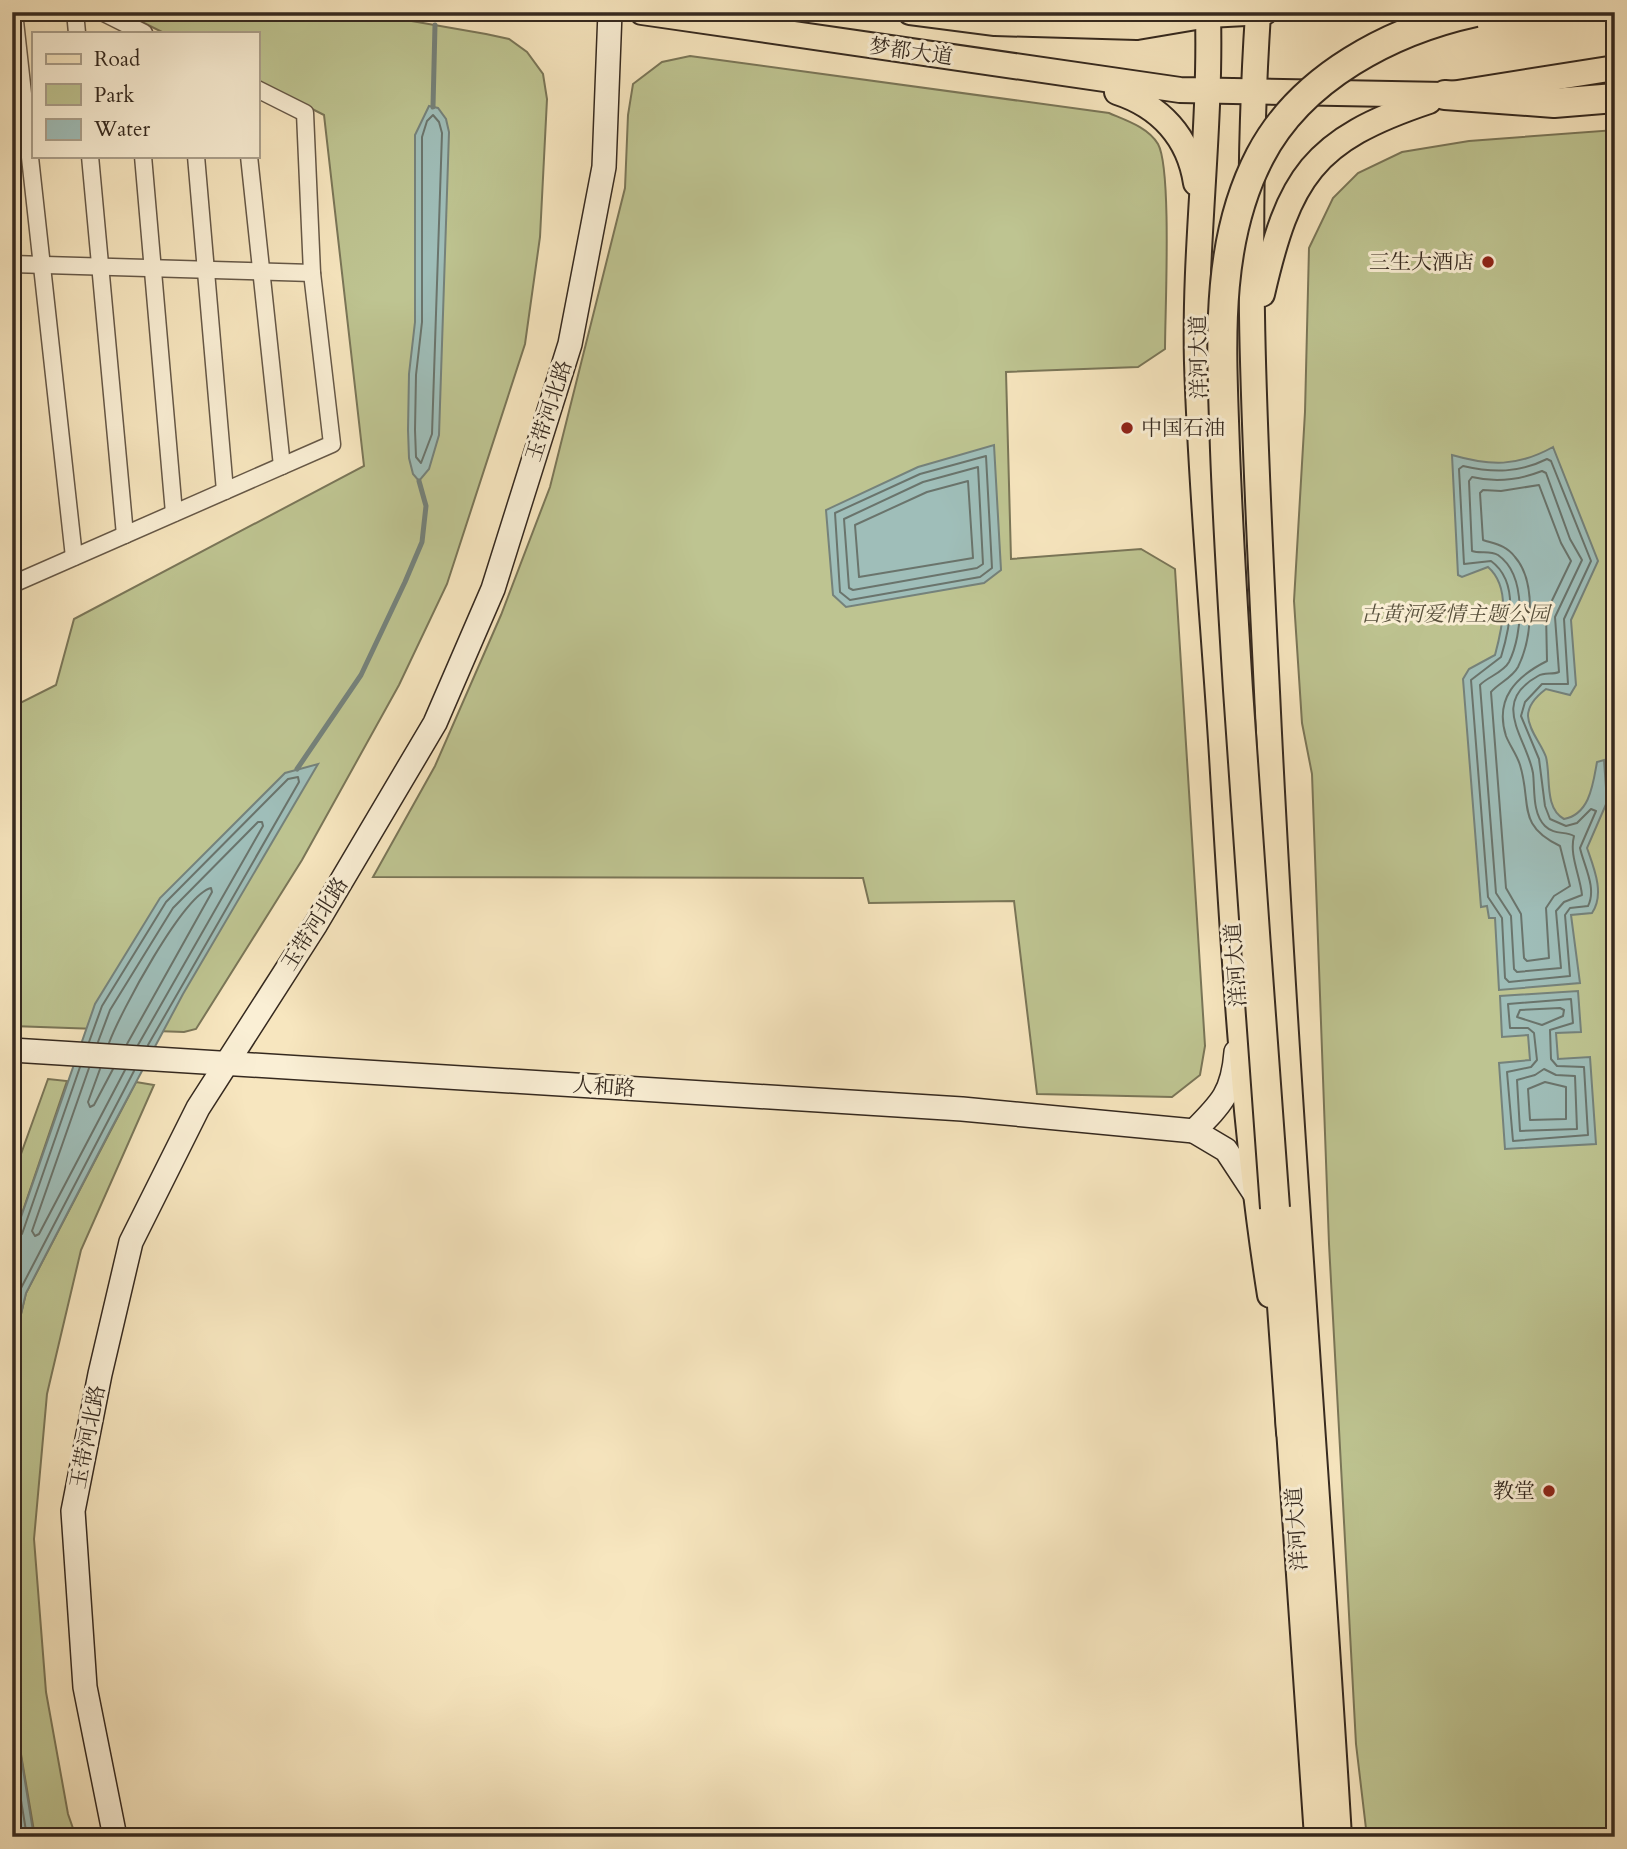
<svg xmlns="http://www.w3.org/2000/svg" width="1627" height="1849" font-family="Cardo,'Noto Serif SC',serif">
	<rect width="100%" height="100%" fill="#f7e6bf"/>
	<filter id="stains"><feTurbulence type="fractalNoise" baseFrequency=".00286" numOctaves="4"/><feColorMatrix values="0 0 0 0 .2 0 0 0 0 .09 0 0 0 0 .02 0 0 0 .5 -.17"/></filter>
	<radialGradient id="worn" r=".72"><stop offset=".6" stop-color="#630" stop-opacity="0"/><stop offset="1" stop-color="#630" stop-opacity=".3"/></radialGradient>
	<!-- green -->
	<g fill="#bec491" stroke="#7a7658" stroke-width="2">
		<polygon points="122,12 360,12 486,34 509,39 527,52 543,74 547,99 540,237 525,344 447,584 399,685 302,860 196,1029 184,1032 12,1026 12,707 56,685 74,619 364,466 324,115 257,81 257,33 164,33"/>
		<path d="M690 56 1109 113C1125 120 1148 127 1158 144 1172 169 1165 312 1165 349L1138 367 1006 372 1011 559 1141 549 1175 569 1205 1046 1200 1075 1172 1097 1037 1094 1014 901 869 903 863 878 373 877 435 766 501 615 550 487 625 188 628 115 633 84 662 62Z"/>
		<polygon points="1615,130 1615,1837 1367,1837 1356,1744 1329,1244 1312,774 1302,723 1294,601 1305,412 1309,248 1333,198 1358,173 1402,152 1469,141"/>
		<polygon points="48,1079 67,1081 12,1243 12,1179"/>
		<polygon points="136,1082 154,1085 81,1250 47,1394 34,1539 46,1692 68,1814 76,1837 35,1837 12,1701 12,1352 26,1293"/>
	</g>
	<!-- water -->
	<g fill="#9fbeb9" stroke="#75827b" stroke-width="2">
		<polygon points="429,106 438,108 446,119 449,132 439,435 429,469 419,481 413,474 409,458 408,430 409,374 415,322 415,135"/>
		<polygon points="994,445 1001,570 984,583 846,607 833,595 826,510 918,467"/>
		<path d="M1553 447 1598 561 1571 620 1576 685 1570 695 1546 689C1538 695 1528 704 1528 716 1529 731 1541 743 1546 757 1551 777 1544 808 1564 819 1590 814 1593 784 1597 762L1604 760 1607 802 1587 848C1594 868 1605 894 1592 913L1571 915 1580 983 1499 990 1495 918H1489L1487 906 1481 907 1463 679 1469 669 1495 655C1502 629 1512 588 1488 567L1462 577 1458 575 1452 455C1490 466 1517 467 1553 447Z"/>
		<polygon points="318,764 183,994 110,1131 26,1293 12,1352 12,1243 95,1004 160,898 285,773"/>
		<polygon points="1578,991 1581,1032 1556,1033 1558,1059 1590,1057 1596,1144 1505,1149 1499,1063 1530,1060 1528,1035 1502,1037 1500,996"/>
		<polygon points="12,1701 34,1837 12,1837"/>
	</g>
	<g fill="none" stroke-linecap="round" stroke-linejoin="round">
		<!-- shore -->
		<g stroke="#6a746c" stroke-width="2">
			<polygon points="433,115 439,122 442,133 432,434 421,463 416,457 415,430 416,375 422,322 422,137 427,121"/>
			<polygon points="986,456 992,568 980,577 850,600 840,592 835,513 920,474"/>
			<path d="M1547 459 1551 461 1591 561 1564 619 1568 684H1542L1525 702 1521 716 1539 759 1545 806 1550 819 1566 826 1577 823 1591 809 1596 811 1580 848C1584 866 1597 888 1588 906L1570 908 1565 915 1570 976 1509 982 1505 978 1502 918 1488 897 1471 680 1501 657C1510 627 1520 582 1491 561L1464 564 1459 469 1463 466C1493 473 1519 473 1547 459Z"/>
			<polygon points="978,467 983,564 977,568 853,590 849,588 844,519 923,482"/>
			<path d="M1542 471 1546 473 1570 539 1582 560 1555 617 1559 672C1552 675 1545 672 1538 676 1489 703 1527 738 1533 773 1535 789 1532 813 1545 826 1554 835 1565 831 1574 836 1569 855 1580 875 1582 895L1564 902 1556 911 1561 968 1517 972 1514 969 1511 916 1496 893 1480 685C1487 677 1503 673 1509 662 1523 634 1527 575 1498 555 1490 550 1480 554 1472 551L1469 481 1472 477C1497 483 1519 480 1542 471Z"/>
			<polygon points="968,481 973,558 859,577 855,525 927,492"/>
			<path d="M1539 485 1561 543 1571 561 1546 613 1547 661C1517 676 1494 698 1506 736 1510 746 1517 755 1520 765 1532 804 1516 825 1560 846L1570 886 1554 896 1546 908 1549 958 1527 961 1524 958 1521 914 1506 888 1491 692C1499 683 1512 678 1518 667 1532 639 1537 582 1515 557 1506 545 1495 544 1483 540L1480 493 1483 490 1501 491Z"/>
			<polygon points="1571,999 1573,1023 1550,1030 1551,1059 1557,1066 1584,1067 1588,1135 1513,1141 1507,1072 1531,1067 1537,1060 1534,1033 1528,1028 1510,1028 1508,1004"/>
			<polygon points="1560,1008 1564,1010 1563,1016 1542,1025 1517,1017 1520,1010"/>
			<polyline points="89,1042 102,1006 166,902 288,779 298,777 299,782 148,1045"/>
			<polyline points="98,1042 110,1010 173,908 258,822 262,822 263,826 138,1045"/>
			<path d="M109 1043C120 1013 183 895 211 888L212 892 127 1044"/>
			<polyline points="89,1068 32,1231 35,1236 39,1234 125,1070"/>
			<polyline points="100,1069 88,1102 90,1107 94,1105 113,1069"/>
			<polygon points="1544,1069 1556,1075 1575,1076 1577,1129 1520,1131 1517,1080 1535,1075"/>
			<polygon points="1545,1082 1566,1087 1566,1119 1530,1120 1528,1089"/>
			<polyline points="12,1240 22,1234 80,1067"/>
			<polyline points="12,1321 20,1290 134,1071"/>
			<polyline points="12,1745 27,1837"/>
		</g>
		<!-- stream -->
		<g stroke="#75827b" stroke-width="5">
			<polyline points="433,107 435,25"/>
			<polyline points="297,769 361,675 405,582 422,542 426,506 419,481"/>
		</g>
		<defs>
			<g id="street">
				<polyline points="14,12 74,557"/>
				<polyline points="75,12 77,33"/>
				<polyline points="102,12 144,33"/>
				<polyline points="90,156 125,535"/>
				<polyline points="143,156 174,513"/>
				<polyline points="196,156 225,491"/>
				<polyline points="249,156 282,466"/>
				<polyline points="12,264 312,273"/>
				<polyline points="12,576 13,584 332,444 312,273 305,113 257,89"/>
			</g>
			<g id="secondary">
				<polyline points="12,1050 962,1109 1194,1131"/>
				<path d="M1236 1052C1233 1092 1222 1103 1194 1131L1226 1150 1255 1194"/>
				<polyline points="115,1837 85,1687 73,1511 100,1374 131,1242 198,1108 316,924 435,723 493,589 570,344 604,167 610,12"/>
			</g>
			<g id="primary">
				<polyline points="642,12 1180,90 1445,95 1615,68"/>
				<polyline points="910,12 995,23 1137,27 1208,15 1265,12"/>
				<path d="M1258 14C1243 239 1256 466 1267 692 1285 1074 1316 1455 1339 1837"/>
				<path d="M1208 15C1211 131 1194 247 1197 363 1201 494 1214 625 1222 756 1233 936 1242 1117 1270 1295"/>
				<path d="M1117 92C1160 106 1189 137 1196 183"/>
				<path d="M1262 294C1289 177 1312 140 1429 101"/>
				<polyline points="1288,1414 1317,1837"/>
			</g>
			<g id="highway">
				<polyline points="1445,95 1554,103 1615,98"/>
				<polyline points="1275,1208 1291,1432"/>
			</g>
		</defs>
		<!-- street casing -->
		<use href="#street" stroke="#665847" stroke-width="19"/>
		<!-- secondary casing -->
		<use href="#secondary" stroke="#35291f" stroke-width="26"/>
		<!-- primary casing -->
		<use href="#primary" stroke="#35291f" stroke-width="28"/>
		<!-- highway casing -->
		<use href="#highway" stroke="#35291f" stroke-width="32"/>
		<!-- street -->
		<use href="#street" stroke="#faefd5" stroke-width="16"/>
		<!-- secondary -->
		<use href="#secondary" stroke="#faefd5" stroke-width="23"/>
		<!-- primary -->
		<use href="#primary" stroke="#f7e6bf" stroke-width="24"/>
		<!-- highway -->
		<use href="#highway" stroke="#f7e6bf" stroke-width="28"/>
		<defs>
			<path id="highway-bridge" d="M1275 1208C1262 1035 1250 863 1238 690 1233 610 1228 530 1225 450 1222 352 1213 246 1260 156 1301 77 1392 30 1475 12"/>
		</defs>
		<!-- highway-bridge casing -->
		<use href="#highway-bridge" stroke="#35291f" stroke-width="32" stroke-linecap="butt"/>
		<!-- highway-bridge -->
		<use href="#highway-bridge" stroke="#f7e6bf" stroke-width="28"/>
	</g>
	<!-- markers -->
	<g fill="#8f2418" stroke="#faefd5" stroke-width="2.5">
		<circle cx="1488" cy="262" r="7"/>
		<circle cx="1127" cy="428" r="7"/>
		<circle cx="1549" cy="1491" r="7"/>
	</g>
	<g text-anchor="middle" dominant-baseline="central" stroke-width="6" stroke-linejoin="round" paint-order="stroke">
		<!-- street labels -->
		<g font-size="21" fill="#35291f" stroke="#faefd5">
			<text transform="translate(911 52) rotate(8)">梦都大道</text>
			<text transform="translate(1199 357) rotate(-91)">洋河大道</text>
			<text transform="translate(549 411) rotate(-72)">玉带河北路</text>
			<text transform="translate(315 924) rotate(-58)">玉带河北路</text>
			<text transform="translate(1236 965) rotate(-94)">洋河大道</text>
			<text transform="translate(604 1087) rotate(4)">人和路</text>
			<text transform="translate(88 1437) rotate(-79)">玉带河北路</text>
			<text transform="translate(1297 1529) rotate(-94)">洋河大道</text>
		</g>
		<!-- poi labels -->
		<g font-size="21" fill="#35291f" stroke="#faefd5" text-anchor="end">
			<text x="1474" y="262">三生大酒店</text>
			<text x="1141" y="428" text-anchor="start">中国石油</text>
			<text x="1535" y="1491">教堂</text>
		</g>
		<!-- park labels -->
		<g font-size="21" font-style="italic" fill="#57503c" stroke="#faefd5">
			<text x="1455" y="614">古黄河爱情主题公园</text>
		</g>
	</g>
	<!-- margin -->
	<rect width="1627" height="1849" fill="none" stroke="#f7e6bf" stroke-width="42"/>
	<rect x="14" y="14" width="1599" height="1821" fill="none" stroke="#35291f" stroke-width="3.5"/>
	<rect x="21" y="21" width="1585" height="1807" fill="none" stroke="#35291f" stroke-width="2"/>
	<!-- legend -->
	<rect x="32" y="32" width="228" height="126" fill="#faefd5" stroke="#aba08c" stroke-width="2"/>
	<rect x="46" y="54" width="35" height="10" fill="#f7e6bf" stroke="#aba08c" stroke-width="2"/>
	<text x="94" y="66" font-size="21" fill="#35291f">Road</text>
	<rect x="46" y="84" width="35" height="21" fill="#bec491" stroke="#aba08c" stroke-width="2"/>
	<text x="94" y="102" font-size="21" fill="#35291f">Park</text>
	<rect x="46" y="119" width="35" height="21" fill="#9fbeb9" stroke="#aba08c" stroke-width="2"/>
	<text x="94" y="136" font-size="21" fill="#35291f">Water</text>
	<rect width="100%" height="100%" filter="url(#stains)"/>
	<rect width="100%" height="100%" fill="url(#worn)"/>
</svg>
